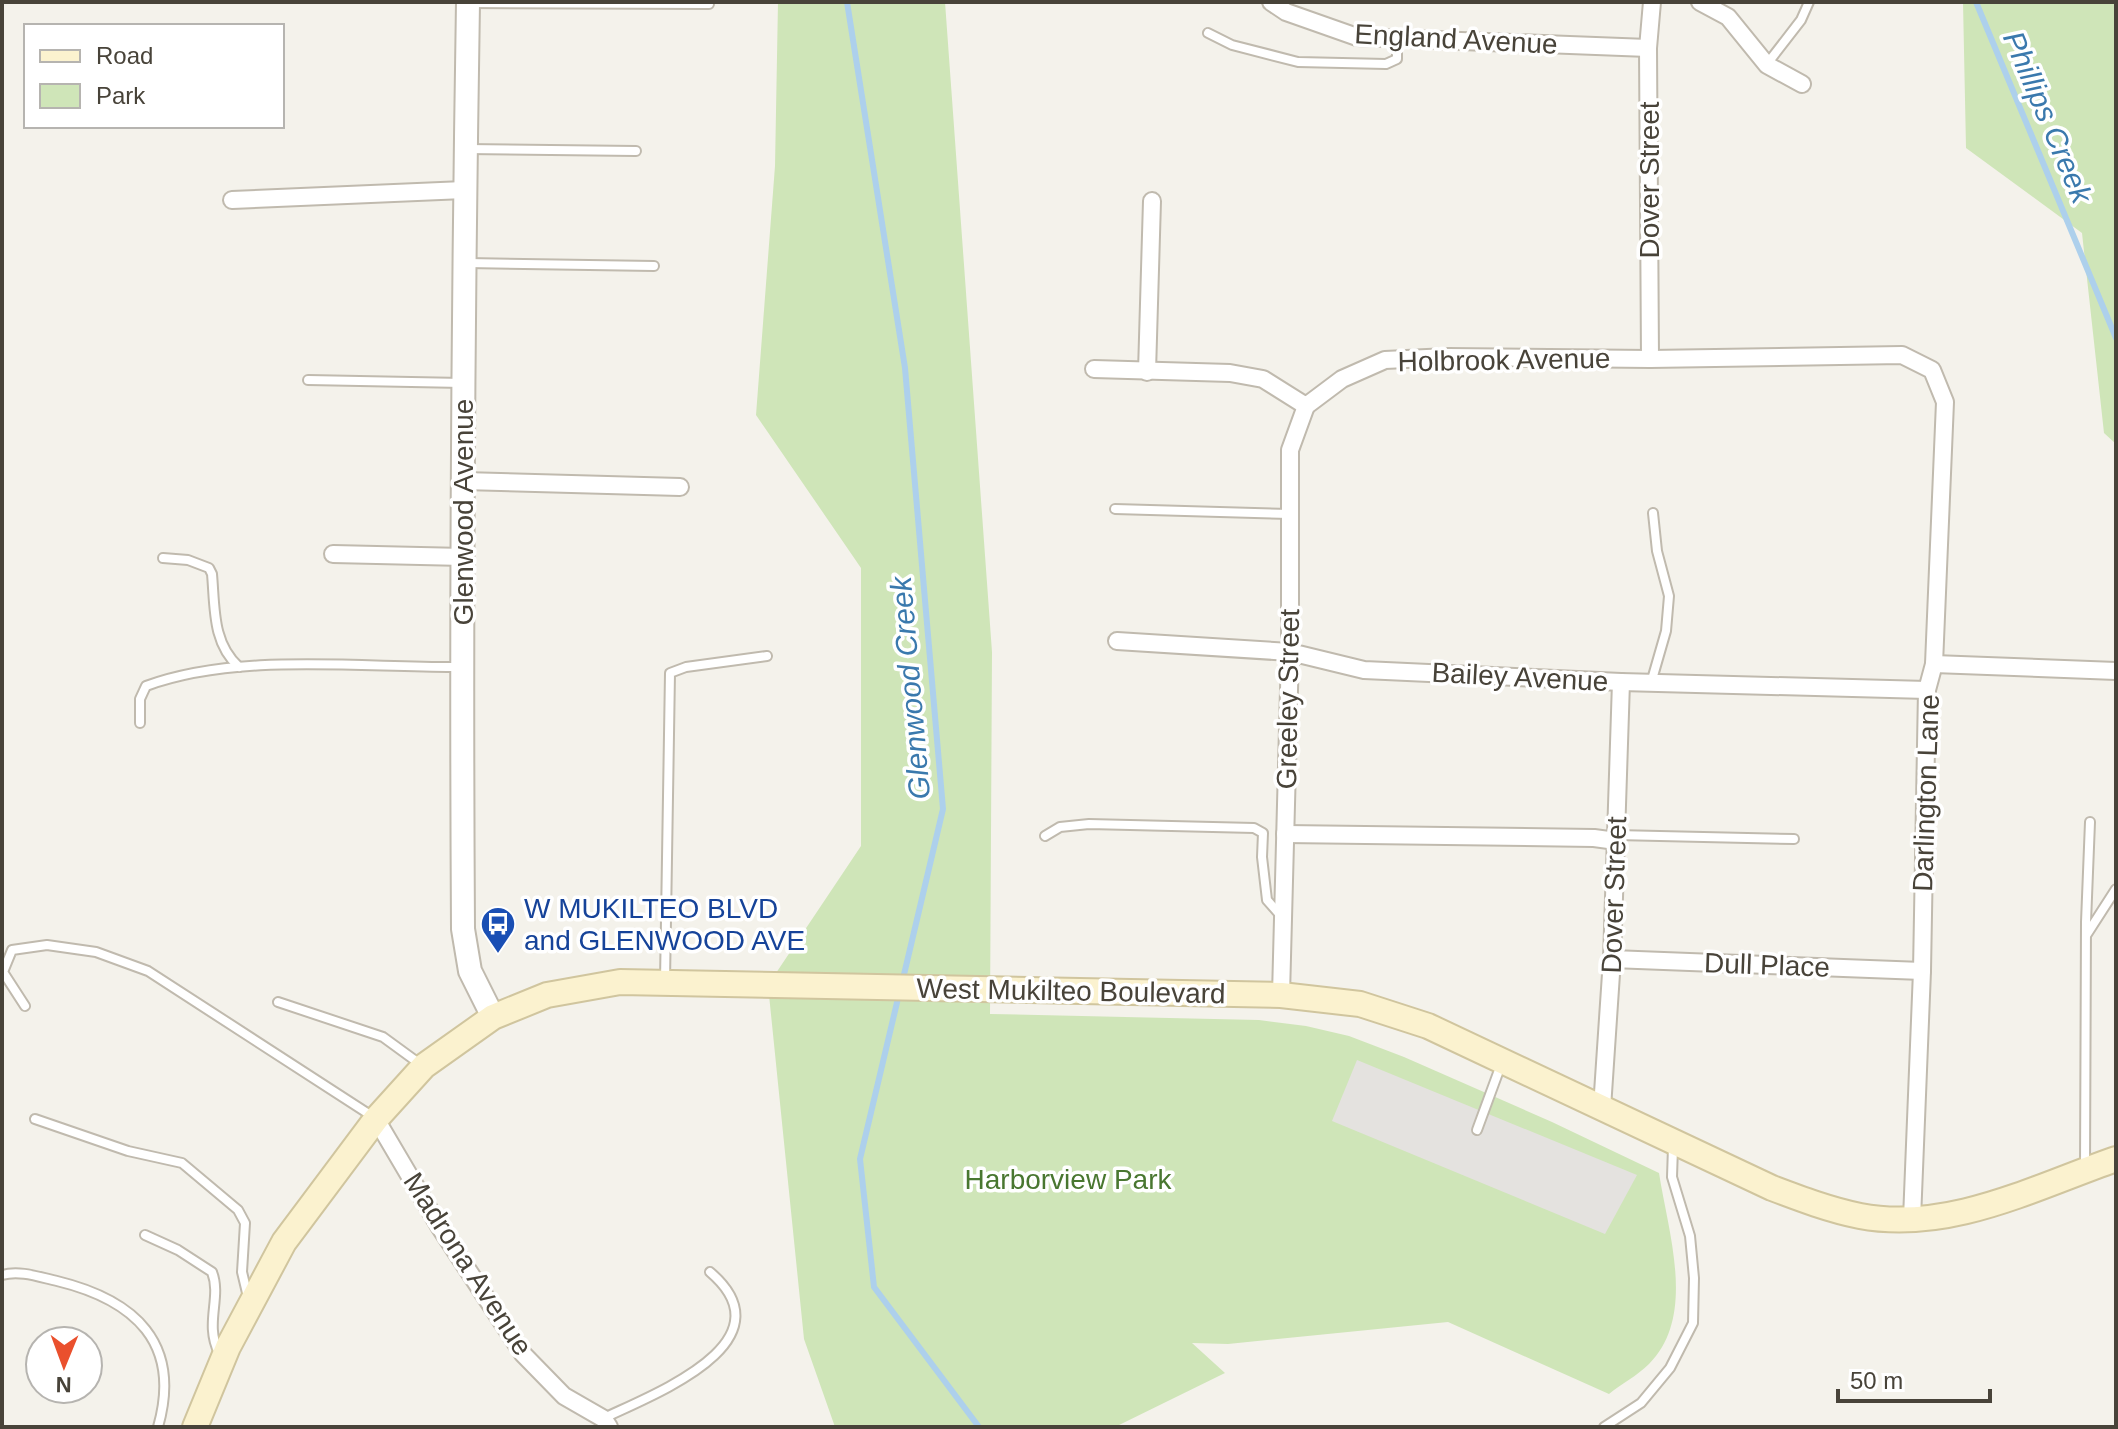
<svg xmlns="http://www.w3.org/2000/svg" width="2118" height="1429" font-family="Helvetica,sans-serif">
	<rect width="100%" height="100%" fill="#f4f2eb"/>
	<!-- green -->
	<g fill="#cfe5b8">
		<path d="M778 2H945L992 652 990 1014 1259 1020 1306 1026 1349 1036 1404 1057 1552 1122 1659 1173C1668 1232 1697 1316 1649 1364 1637 1376 1621 1384 1609 1394L1448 1322 1228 1344 1192 1343 1225 1373 1115 1427H835L804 1339 768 985 861 846V568L756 415 775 166Z"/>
		<polygon points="1963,2 2116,2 2116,444 2104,433 2082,233 1966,148"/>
	</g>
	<!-- parking -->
	<polygon fill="#e4e2df" points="1357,1060 1637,1175 1605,1234 1332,1121"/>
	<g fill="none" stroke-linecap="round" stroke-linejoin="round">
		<!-- stream -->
		<g stroke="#add0ec" stroke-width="6">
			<polyline points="847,2 905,368 943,809 902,983"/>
			<polyline points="1976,2 2116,338"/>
			<polyline points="899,994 860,1159 874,1287 979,1427"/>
		</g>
		<defs>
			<g id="service">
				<polyline points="469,3 709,4"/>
				<polyline points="1208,33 1232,45 1298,62 1386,64 1397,59 1397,39"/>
				<polyline points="1767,64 1801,20 1809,2"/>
				<polyline points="466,149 636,151"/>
				<polyline points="467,263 654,266"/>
				<polyline points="308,380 463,383"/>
				<polyline points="1115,509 1289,514"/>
				<path d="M163 558 188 560 209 568 212 574C215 607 212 643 239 667"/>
				<polyline points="1651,683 1666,631 1669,596 1657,551 1653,513"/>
				<path d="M140 723V699L146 686C238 652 362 668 460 667"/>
				<polyline points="1616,835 1794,839"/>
				<polyline points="1045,836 1060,827 1089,824 1254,828 1263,833 1262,857 1267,900 1282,917"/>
				<polyline points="2087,934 2116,889"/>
				<polyline points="665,981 670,673 686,667 767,656"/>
				<polyline points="278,1002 383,1037 420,1064"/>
				<polyline points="25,1006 3,972 12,950 47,945 96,952 148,971 375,1118"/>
				<polyline points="35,1119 128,1151 182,1163 238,1210 245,1223 242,1272 248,1297"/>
				<polyline points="1477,1130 1502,1062"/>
				<polyline points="2085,1169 2086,922 2090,822"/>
				<path d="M145 1235 178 1250 212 1272C222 1298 204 1323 219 1353"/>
				<path d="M2 1275C20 1270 39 1277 57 1281 135 1300 182 1343 158 1427"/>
				<path d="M604 1418C654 1394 792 1342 710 1272"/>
				<polyline points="1604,1427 1641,1403 1670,1368 1693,1323 1694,1278 1690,1236 1672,1177 1673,1147"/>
			</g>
			<g id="minor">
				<polyline points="1271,2 1286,12 1357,37 1648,48"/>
				<polyline points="1700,2 1728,17 1767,65 1802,84"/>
				<polyline points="232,200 464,190"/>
				<polyline points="1650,359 1648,48 1652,2"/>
				<polyline points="1094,369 1230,373 1263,379 1306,406 1342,379 1385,360 1448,357 1650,359 1902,355 1932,370 1945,402 1934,664 1927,690 1922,971 1912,1219"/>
				<polyline points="1147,372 1152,201"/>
				<polyline points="463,481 680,487"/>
				<polyline points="333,554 464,557"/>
				<polyline points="1117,641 1290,652 1364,670 1621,682 1927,690"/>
				<polyline points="1934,664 2116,671"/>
				<polyline points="1285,834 1594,838 1616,841"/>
				<polyline points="1612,959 1922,971"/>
				<polyline points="1281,995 1290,652 1290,450 1306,406"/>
				<polyline points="1602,1108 1612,959 1621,682"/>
				<polyline points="376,1119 439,1226 523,1354 564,1396 604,1419 609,1427"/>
			</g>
			<path id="tertiary" d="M468 2C463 311 461 620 463 929L470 971 493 1017"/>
			<path id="secondary" d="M195 1427 228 1347 284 1242 376 1119 424 1066 493 1017 547 995 620 982 1281 995 1360 1004 1428 1026 1772 1188C1801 1199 1830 1210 1860 1216 1949 1233 2035 1187 2116 1159"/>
		</defs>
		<!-- service casing -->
		<use href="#service" stroke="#c0baae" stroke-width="12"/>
		<!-- minor casing -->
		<use href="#minor" stroke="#c0baae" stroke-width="20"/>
		<!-- tertiary casing -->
		<use href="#tertiary" stroke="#c0baae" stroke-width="26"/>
		<!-- secondary casing -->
		<use href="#secondary" stroke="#d0c59e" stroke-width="28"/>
		<!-- service -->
		<use href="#service" stroke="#fff" stroke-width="8"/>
		<!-- minor -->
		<use href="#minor" stroke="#fff" stroke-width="16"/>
		<!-- tertiary -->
		<use href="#tertiary" stroke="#fff" stroke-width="22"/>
		<!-- secondary -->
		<use href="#secondary" stroke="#fbf2cf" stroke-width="24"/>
	</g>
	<!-- icons -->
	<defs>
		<symbol id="bus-pin" viewBox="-11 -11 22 30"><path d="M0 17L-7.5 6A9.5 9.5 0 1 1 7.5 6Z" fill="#1a4fb4" stroke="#fff"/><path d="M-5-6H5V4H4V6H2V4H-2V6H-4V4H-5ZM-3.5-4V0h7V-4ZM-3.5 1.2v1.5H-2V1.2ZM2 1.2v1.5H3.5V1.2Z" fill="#fff"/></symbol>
	</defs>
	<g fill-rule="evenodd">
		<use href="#bus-pin" x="478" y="904" width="40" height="54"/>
	</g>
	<g text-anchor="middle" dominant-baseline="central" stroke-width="7" stroke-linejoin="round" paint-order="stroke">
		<!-- street labels -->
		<g font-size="28" fill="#484339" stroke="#fff">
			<text transform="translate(1456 39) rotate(3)">England Avenue</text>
			<text transform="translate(1649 180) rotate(-90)">Dover Street</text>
			<text transform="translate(1504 360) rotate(-1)">Holbrook Avenue</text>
			<text transform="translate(463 512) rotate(-90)">Glenwood Avenue</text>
			<text transform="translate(1520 677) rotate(3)">Bailey Avenue</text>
			<text transform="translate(1288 699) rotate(-89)">Greeley Street</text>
			<text transform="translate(1926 793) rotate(-88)">Darlington Lane</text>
			<text transform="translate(1614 895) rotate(-88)">Dover Street</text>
			<text transform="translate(1767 965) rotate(2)">Dull Place</text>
			<text transform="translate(1071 991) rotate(1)">West Mukilteo Boulevard</text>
			<text transform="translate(468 1264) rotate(57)">Madrona Avenue</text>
		</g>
		<!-- transit labels -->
		<g font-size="28" fill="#164399" stroke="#fff" text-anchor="start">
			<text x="524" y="908">W MUKILTEO BLVD<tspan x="524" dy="32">and GLENWOOD AVE</tspan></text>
		</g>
		<!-- park labels -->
		<g font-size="28" fill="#497730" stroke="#fff">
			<text x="1068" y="1179">Harborview Park</text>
		</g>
		<!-- water labels -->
		<g font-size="30" font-style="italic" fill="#3a79ad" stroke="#fff">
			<text transform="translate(2048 117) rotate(67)">Phillips Creek</text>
			<text transform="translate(910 688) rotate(-95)">Glenwood Creek</text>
		</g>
	</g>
	<!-- border -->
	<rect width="2118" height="1429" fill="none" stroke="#484339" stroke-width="8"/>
	<!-- legend -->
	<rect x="24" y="24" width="260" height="104" fill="#ffffff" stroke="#b6b4b0" stroke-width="2"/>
	<rect x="40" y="50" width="40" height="12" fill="#fbf2cf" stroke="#b6b4b0" stroke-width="2"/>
	<text x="96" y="64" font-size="24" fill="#484339">Road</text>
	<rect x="40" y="84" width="40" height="24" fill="#cfe5b8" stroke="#b6b4b0" stroke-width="2"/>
	<text x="96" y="104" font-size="24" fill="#484339">Park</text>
	<!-- north arrow -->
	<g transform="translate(64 1365) rotate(181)"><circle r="38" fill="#ffffff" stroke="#b6b4b0" stroke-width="2"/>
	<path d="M0-6L14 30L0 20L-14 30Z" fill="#ea502d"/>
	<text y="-12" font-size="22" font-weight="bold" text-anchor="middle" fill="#484339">N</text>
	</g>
	<!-- scale -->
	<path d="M1838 1389v12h152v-12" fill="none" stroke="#484339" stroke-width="4"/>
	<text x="1850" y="1389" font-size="24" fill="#484339" stroke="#ffffff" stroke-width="6" paint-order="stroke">50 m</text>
</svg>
